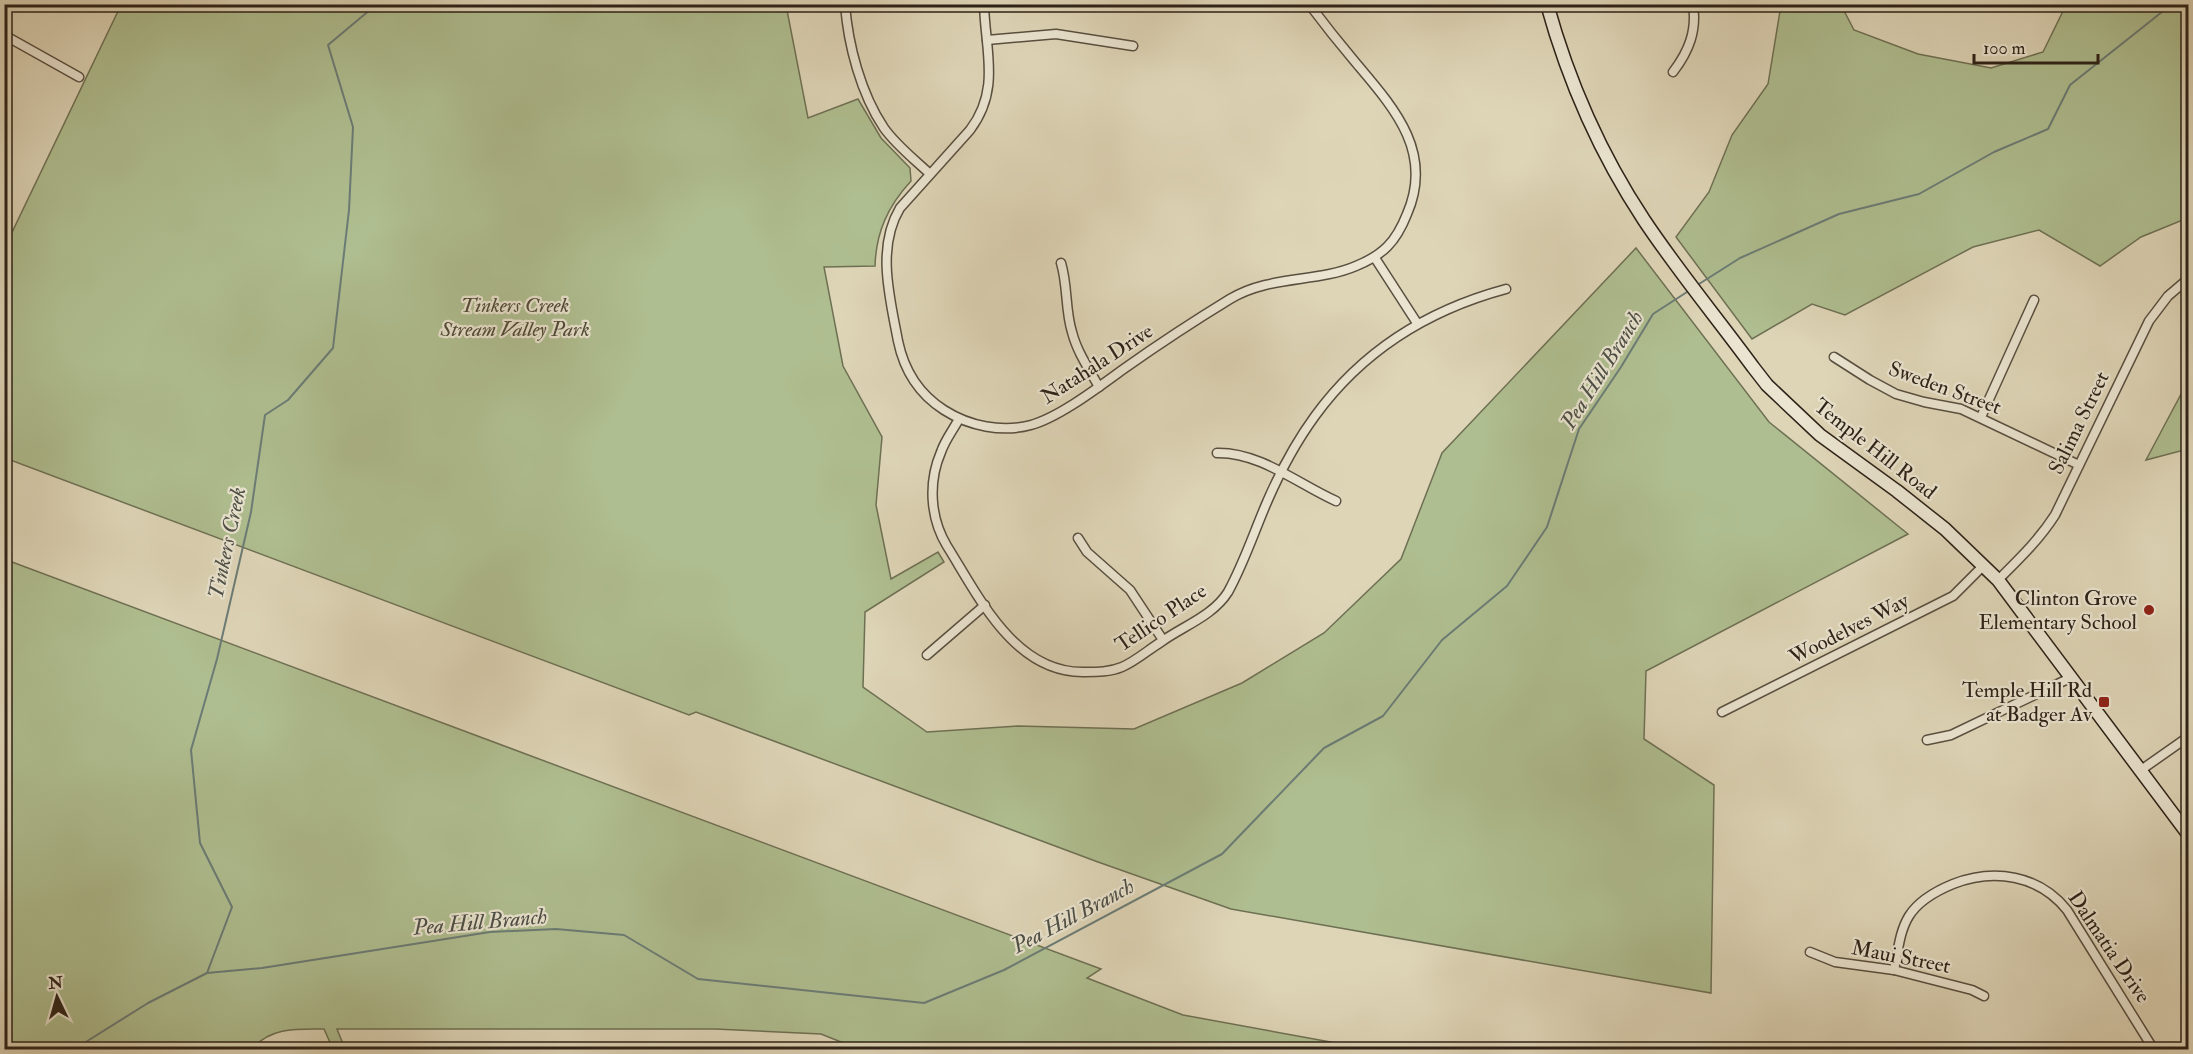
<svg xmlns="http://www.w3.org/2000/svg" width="2193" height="1054" font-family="'IM FELL Double Pica',serif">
	<rect width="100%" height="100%" fill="#ded5b7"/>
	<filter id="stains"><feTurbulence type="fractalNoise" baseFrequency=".00333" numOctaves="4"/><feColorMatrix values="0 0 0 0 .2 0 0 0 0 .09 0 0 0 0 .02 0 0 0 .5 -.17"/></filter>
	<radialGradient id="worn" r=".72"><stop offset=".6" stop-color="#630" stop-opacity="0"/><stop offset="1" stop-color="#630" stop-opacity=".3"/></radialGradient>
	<!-- green -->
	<g fill="#afbe90" stroke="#6e7054" stroke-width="1.5">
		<path d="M121 5H786L808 118 858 99 881 138 910 168 911 181C888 206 876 232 875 266L824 267 843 366 882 437 876 505 891 579 938 552 944 562 865 612 863 687 927 732 1018 726 1134 729 1242 683 1324 633 1401 559 1442 453 1636 248 1769 422 1908 534 1646 671 1644 739 1714 785 1711 993 1231 909 1098 862 696 712 689 715 5 458V247Z"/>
		<polygon points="1781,5 1841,5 1854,30 1918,54 1991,68 2043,52 2066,5 2188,5 2188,220 2185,219 2141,237 2100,266 2039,230 1973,247 1845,315 1812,304 1752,339 1676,237 1709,192 1732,135 1768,84"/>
		<polygon points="2188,381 2188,449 2146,460"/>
		<path d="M4 559 1101 969 1087 978 1183 1015 1369 1049 861 1050 821 1034 715 1029H337L345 1049H333L324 1029C297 1029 271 1027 252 1049H5Z"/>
	</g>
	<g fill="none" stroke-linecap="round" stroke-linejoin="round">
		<!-- stream -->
		<g stroke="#6b7c76" stroke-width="2">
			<polyline points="1699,284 1740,258 1839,214 1919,194 1994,152 2048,129 2070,85 2172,4"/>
			<polyline points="207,973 262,968 490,932 556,929 624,935 698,979 924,1003 1004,970 1222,854 1324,748 1383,716 1442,640 1507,586 1547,527 1579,429 1621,367 1653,314 1687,292"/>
			<polyline points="73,1050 148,1003 207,973 232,907 200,843 191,750 217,659 251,512 265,415 288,400 333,348 349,210 353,127 328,45 377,4"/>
		</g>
		<defs>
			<g id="minor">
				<path d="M845 4C848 45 861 94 884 128 896 145 914 159 930 174"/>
				<path d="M984 4C985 50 1001 89 970 130L900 208C876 248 890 298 898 341 904 370 919 394 944 410 969 426 1002 433 1031 425 1060 417 1100 386 1125 368 1159 344 1194 321 1230 299 1270 275 1316 283 1356 266 1383 255 1396 242 1407 214 1434 152 1394 108 1356 63 1340 44 1324 24 1309 4"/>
				<polyline points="4,35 79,77"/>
				<polyline points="987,40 1056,34 1133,46"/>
				<path d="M1673 72C1689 51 1697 31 1693 4"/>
				<polyline points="1375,258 1417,323"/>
				<path d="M1061 263C1068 286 1065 310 1072 332 1077 352 1089 369 1099 387"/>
				<polyline points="1834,357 1870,380 1896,394 1924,402 1961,409 2079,465"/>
				<polyline points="1981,417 2034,300"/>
				<path d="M959 419C953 430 945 440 941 452 928 482 930 518 947 546 979 597 1015 674 1085 672 1097 672 1110 672 1122 667 1136 661 1148 650 1161 642 1183 626 1213 616 1228 592 1244 563 1254 532 1267 502 1280 472 1296 442 1315 416 1363 350 1428 310 1506 289"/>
				<path d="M1217 453C1260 452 1298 484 1336 501"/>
				<polyline points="1078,538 1087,552 1130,590 1163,640"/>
				<path d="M1998 580C2019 559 2039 540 2055 515L2149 321 2168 296 2188 279"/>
				<polyline points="927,655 985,605"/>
				<polyline points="1722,712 1953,596 1983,566"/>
				<polyline points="1927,740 1951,735 2070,678"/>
				<polyline points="2141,770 2188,737"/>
				<polyline points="1810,952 1835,962 1894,970 1972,990 1984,996"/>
				<path d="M1894 970C1898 953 1899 932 1909 916 1919 900 1936 891 1953 884 1994 868 2039 875 2067 910L2154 1050"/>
			</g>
			<path id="secondary" d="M1547 4C1568 80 1601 155 1644 220 1678 271 1717 318 1753 367L1767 385 1820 435 1897 491 1945 529 1998 580 2188 834"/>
		</defs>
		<!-- minor casing -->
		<use href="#minor" stroke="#594f40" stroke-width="11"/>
		<!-- secondary casing -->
		<use href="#secondary" stroke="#2d2218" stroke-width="15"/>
		<!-- minor -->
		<use href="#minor" stroke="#eae4d0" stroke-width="8"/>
		<!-- secondary -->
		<use href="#secondary" stroke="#eae4d0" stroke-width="12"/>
	</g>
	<!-- markers -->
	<g fill="#8f2418" stroke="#eae4d0" stroke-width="2">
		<circle cx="2149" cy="610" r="6"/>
		<rect x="2098" y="696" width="12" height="12" rx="3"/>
	</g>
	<g text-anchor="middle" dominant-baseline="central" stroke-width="4.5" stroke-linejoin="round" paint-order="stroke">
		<!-- park labels -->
		<g font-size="21" font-style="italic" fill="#4e4936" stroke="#eae4d0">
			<text x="515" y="305">Tinkers Creek<tspan x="515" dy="24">Stream Valley Park</tspan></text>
		</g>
		<!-- street labels -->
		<g font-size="21" fill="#2d2218" stroke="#eae4d0">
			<text transform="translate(1097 364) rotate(-33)">Natahala Drive</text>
			<text transform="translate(1945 388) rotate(20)">Sweden Street</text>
			<text transform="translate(2079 423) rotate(-64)">Salima Street</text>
			<text transform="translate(1875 449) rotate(38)">Temple Hill Road</text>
			<text transform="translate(1161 618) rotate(-34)">Tellico Place</text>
			<text transform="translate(1849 629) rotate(-27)">Woodelves Way</text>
			<text transform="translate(2109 947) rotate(56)">Dalmatia Drive</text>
			<text transform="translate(1901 957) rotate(11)">Maui Street</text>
		</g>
		<!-- poi labels -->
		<g font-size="21" fill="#2d2218" stroke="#eae4d0" text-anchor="end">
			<text x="2137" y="598">Clinton Grove<tspan x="2137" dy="24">Elementary School</tspan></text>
			<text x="2092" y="690">Temple Hill Rd<tspan x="2092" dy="24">at Badger Av</tspan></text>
		</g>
		<!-- water labels -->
		<g font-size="22" font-style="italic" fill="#4c4f47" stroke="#eae4d0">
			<text transform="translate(1602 370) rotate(-58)">Pea Hill Branch</text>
			<text transform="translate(227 543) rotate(-78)">Tinkers Creek</text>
			<text transform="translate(1073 916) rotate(-28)">Pea Hill Branch</text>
			<text transform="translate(480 922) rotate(-5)">Pea Hill Branch</text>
		</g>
	</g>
	<!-- margin -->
	<rect width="2193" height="1054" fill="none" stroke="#ded5b7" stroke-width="24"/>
	<rect x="6" y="6" width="2181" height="1042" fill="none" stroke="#2d2218" stroke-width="3"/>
	<rect x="12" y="12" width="2169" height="1030" fill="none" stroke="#2d2218" stroke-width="1.5"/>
	<!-- north arrow -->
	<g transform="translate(57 997) rotate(355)" stroke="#eae4d0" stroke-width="4.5" paint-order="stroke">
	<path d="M0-4.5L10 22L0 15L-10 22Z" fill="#2d2218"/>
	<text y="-9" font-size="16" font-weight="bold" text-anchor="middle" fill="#2d2218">N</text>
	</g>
	<!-- scale -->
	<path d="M1974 54v9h124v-9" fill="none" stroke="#2d2218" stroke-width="3"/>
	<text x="1983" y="54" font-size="18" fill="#2d2218" stroke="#eae4d0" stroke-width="4.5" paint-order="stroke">100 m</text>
	<rect width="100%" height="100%" filter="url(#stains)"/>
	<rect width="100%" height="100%" fill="url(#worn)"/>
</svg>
